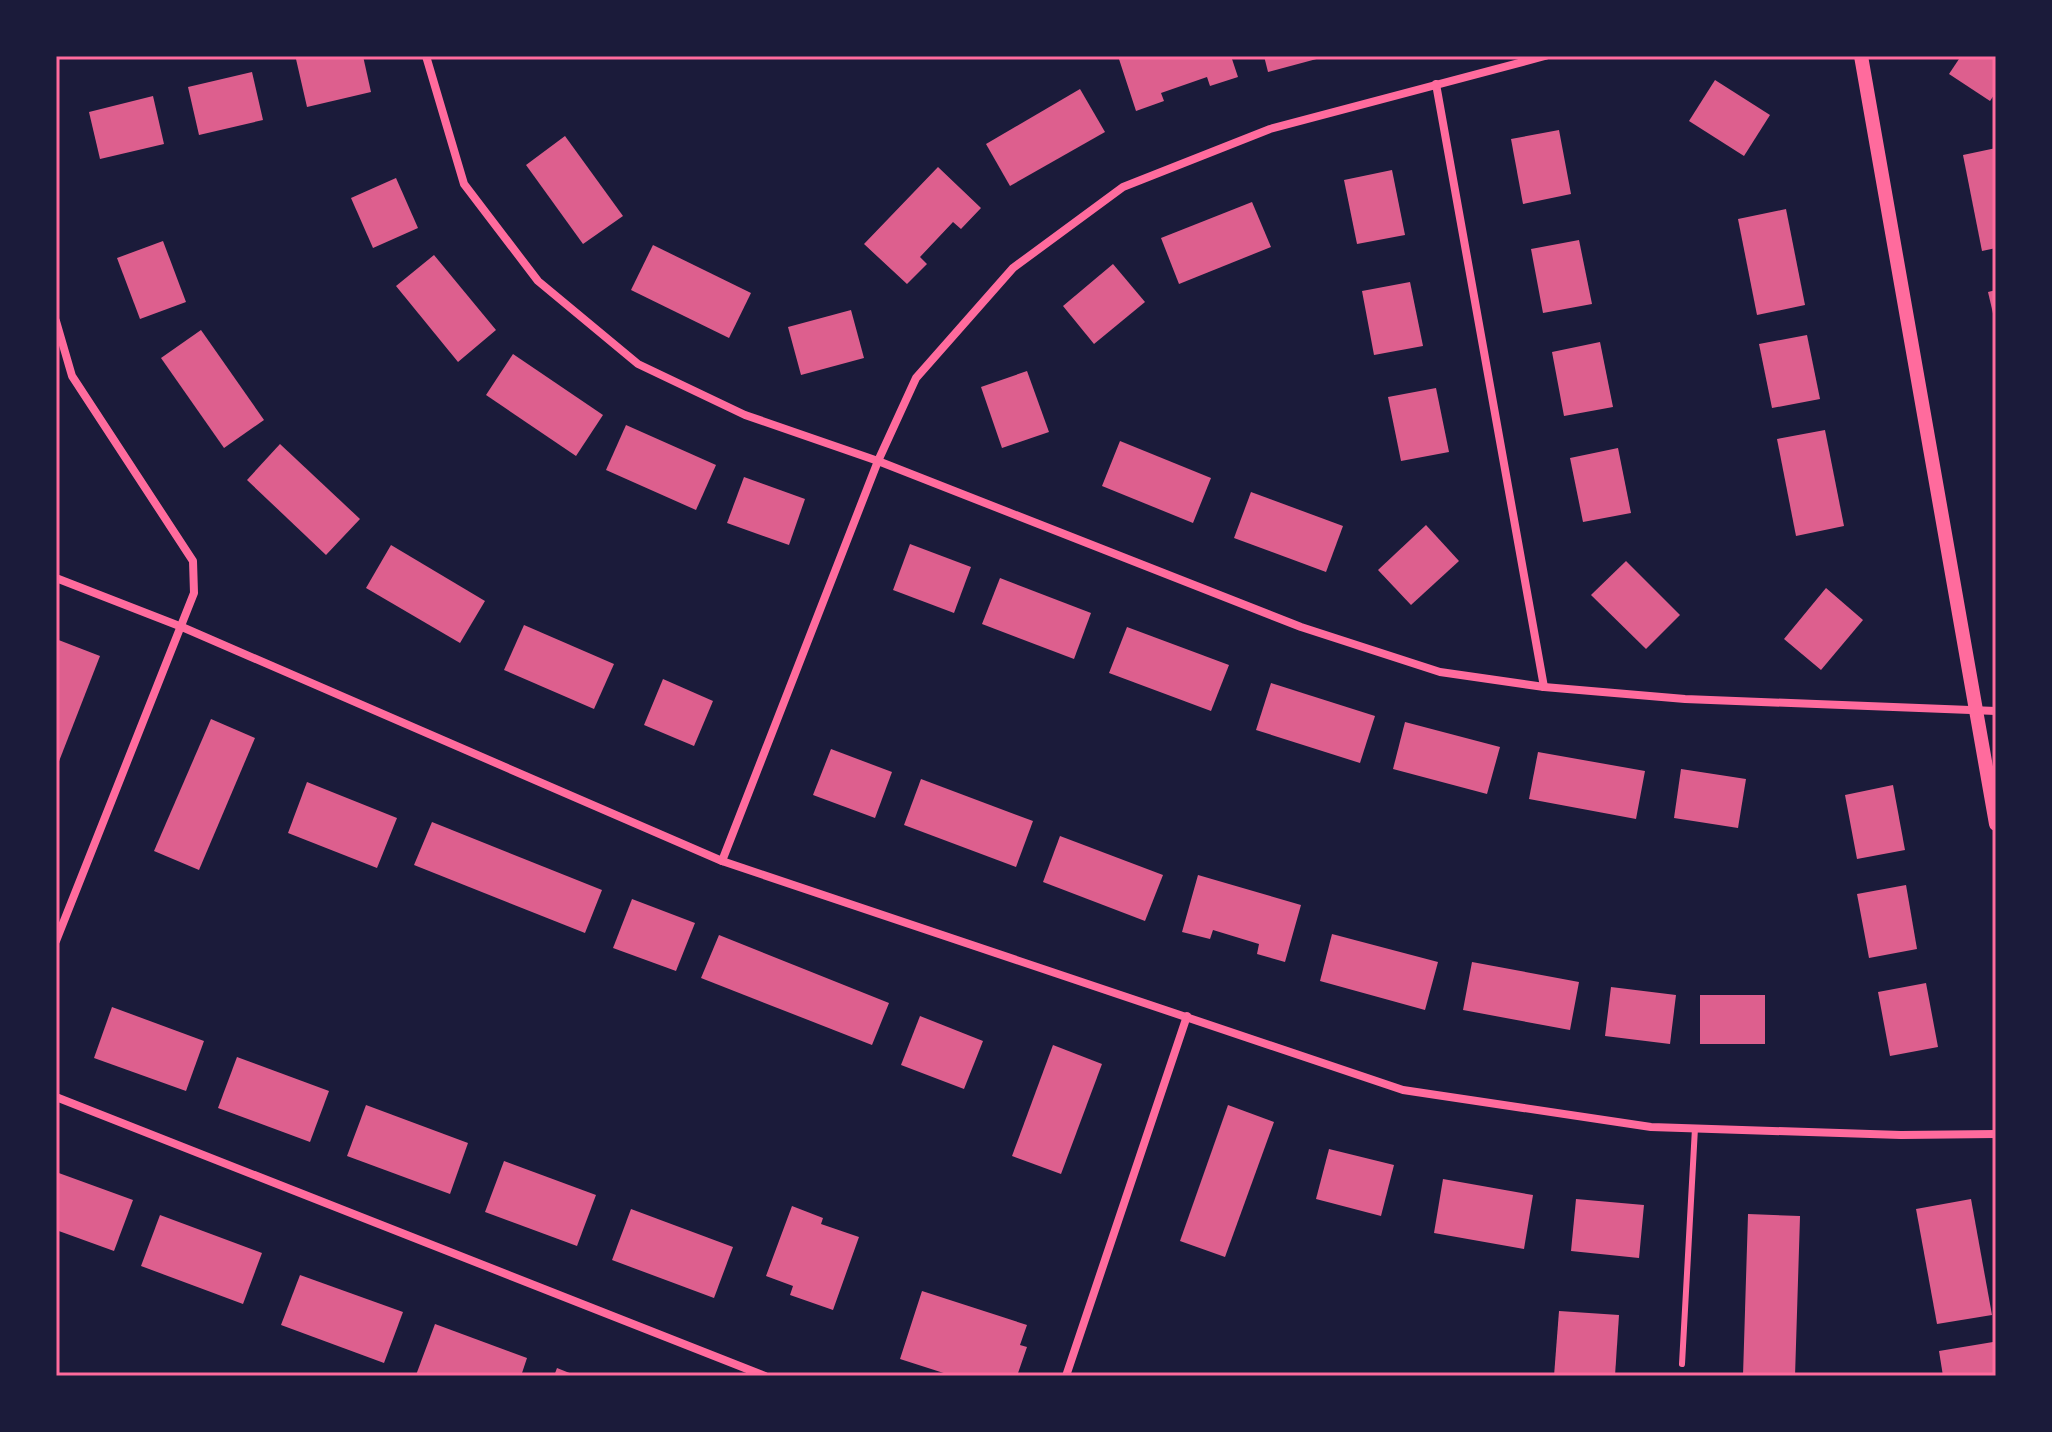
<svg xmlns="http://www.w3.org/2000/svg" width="2052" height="1432" font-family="'Varela Round',sans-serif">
	<rect width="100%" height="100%" fill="#1b1b3a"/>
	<!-- building -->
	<g fill="#dd5f8e">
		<polygon points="308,56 363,56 371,92 307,107 296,59"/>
		<polygon points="1118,56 1231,56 1238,77 1210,86 1207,77 1161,93 1164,101 1136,111"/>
		<polygon points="1264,56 1324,56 1324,57 1268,72"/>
		<polygon points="1961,56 1996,56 1996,92 1990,101 1949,74"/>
		<polygon points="252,72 263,120 199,135 188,87"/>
		<polygon points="1715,80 1770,115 1744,156 1689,121"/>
		<polygon points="1080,89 1105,132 1010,186 986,144"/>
		<polygon points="153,96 164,144 100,159 89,112"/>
		<polygon points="1559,130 1571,194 1523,204 1511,139"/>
		<polygon points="565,136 623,216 583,244 526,165"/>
		<polygon points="1996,148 1996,248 1982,251 1963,155"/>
		<polygon points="938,167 981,208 961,229 953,222 920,257 927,264 907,284 864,244"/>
		<polygon points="1392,170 1405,235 1357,244 1344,180"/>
		<polygon points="396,178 418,228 373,248 351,198"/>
		<polygon points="1252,202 1271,247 1179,284 1161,238"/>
		<polygon points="1786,209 1805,305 1757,315 1738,219"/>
		<polygon points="1579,240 1592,304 1543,313 1531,249"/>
		<polygon points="163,241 186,302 140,319 117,258"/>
		<polygon points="653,245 751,293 729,338 631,290"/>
		<polygon points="434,255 496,330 458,362 396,286"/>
		<polygon points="1113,264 1145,302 1094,344 1063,306"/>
		<polygon points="1410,282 1423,346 1374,355 1362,291"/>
		<polygon points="1996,290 1996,322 1995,322 1988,292"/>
		<polygon points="851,310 864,358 801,375 788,327"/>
		<polygon points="201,330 264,420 224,448 161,358"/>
		<polygon points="1807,335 1820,399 1772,408 1759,344"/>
		<polygon points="1600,342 1613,407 1564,416 1552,352"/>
		<polygon points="513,354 603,415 576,456 486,395"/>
		<polygon points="1027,371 1049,432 1002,448 981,387"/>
		<polygon points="1436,388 1449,452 1401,461 1388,397"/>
		<polygon points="626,425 716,465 696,510 606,470"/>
		<polygon points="1825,430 1844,526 1796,536 1777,439"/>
		<polygon points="1120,441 1211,478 1193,523 1102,486"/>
		<polygon points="280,444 360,519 326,555 247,480"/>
		<polygon points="1618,448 1631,513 1583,522 1570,458"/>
		<polygon points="744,477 805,499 789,545 727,523"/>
		<polygon points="1251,492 1343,526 1326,572 1234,538"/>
		<polygon points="1426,525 1459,561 1411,605 1378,570"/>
		<polygon points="910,544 971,567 954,613 893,590"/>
		<polygon points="391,545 485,601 460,643 366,588"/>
		<polygon points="1626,561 1680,615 1646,649 1591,595"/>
		<polygon points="1000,578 1091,613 1074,659 982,624"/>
		<polygon points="1826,588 1863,620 1821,670 1784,639"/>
		<polygon points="524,625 614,664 594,709 504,670"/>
		<polygon points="1127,627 1229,665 1211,711 1109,673"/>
		<polygon points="56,639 100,656 56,769"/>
		<polygon points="663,679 713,701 694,746 644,725"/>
		<polygon points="1271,683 1375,716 1360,763 1256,730"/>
		<polygon points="211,719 255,738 199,870 154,851"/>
		<polygon points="1405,722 1500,747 1487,794 1393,769"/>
		<polygon points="831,749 892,772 875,818 813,795"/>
		<polygon points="1538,752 1645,771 1636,819 1529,799"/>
		<polygon points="1681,769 1746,779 1738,828 1674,818"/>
		<polygon points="921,779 1033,821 1016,867 904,825"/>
		<polygon points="307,782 397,818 377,868 288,833"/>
		<polygon points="1893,785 1905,850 1857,859 1845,795"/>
		<polygon points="432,822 602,890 585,933 414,865"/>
		<polygon points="1060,836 1163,875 1145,921 1043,882"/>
		<polygon points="1198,875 1301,905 1285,962 1257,954 1259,944 1213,930 1210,939 1182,932"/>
		<polygon points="1906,885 1917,949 1869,958 1857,894"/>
		<polygon points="632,899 695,923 676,971 613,948"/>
		<polygon points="1332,934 1438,962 1425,1010 1320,981"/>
		<polygon points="719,935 889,1003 872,1045 701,978"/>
		<polygon points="1472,962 1579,982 1570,1030 1463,1010"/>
		<polygon points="1926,983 1938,1047 1890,1056 1878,992"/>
		<polygon points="1611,987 1676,995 1670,1044 1605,1036"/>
		<rect x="1700" y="995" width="65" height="49"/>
		<polygon points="112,1007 204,1041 186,1091 94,1058"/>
		<polygon points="920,1016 983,1041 964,1089 901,1065"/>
		<polygon points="1053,1045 1102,1064 1061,1174 1012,1156"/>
		<polygon points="237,1057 329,1091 310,1142 218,1108"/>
		<polygon points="366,1105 468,1143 450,1194 347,1156"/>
		<polygon points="1228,1105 1274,1122 1225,1257 1180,1241"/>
		<polygon points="1329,1149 1394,1165 1381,1216 1316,1199"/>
		<polygon points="504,1161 596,1195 577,1246 485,1212"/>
		<polygon points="56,1172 133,1200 114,1251 56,1230"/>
		<polygon points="1443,1179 1533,1195 1524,1249 1434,1233"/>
		<polygon points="1576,1199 1644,1205 1639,1258 1571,1251"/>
		<polygon points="1971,1199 1992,1315 1937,1324 1916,1209"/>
		<polygon points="792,1206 823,1218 821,1224 859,1237 833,1310 790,1295 793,1286 766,1276"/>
		<polygon points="631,1209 733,1247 714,1298 612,1260"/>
		<polygon points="1748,1214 1800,1216 1795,1376 1743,1376"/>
		<polygon points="160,1215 262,1253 243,1304 141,1266"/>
		<polygon points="300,1275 403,1312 384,1363 281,1325"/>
		<polygon points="922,1291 1027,1325 1020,1345 1027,1347 1017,1376 953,1376 900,1359"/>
		<polygon points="1559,1311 1619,1315 1615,1376 1554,1376"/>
		<polygon points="435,1324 527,1358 521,1376 416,1375"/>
		<polygon points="1993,1342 1996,1376 1943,1376 1939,1351"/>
		<polygon points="557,1368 577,1376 554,1376"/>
	</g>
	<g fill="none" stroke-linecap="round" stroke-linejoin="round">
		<!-- service -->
		<polyline stroke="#ff6b9d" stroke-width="6" points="1682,1364 1695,1128"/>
		<!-- minor -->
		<g stroke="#ff6b9d" stroke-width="8">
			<polyline points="426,56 464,184 538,281 638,364 745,415 878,461 1301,627 1440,672 1544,687 1685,699 1996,711"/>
			<polyline points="1436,84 1544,687"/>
			<polyline points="56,321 72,376 193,561 194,593 56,941"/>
			<polyline points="56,578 182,627 722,861 1403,1090 1651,1127 1901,1135 1996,1134"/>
			<polyline points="722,861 878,461 916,378 1013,268 1123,187 1270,129 1545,56"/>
			<polyline points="56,1097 765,1376"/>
			<polyline points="1066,1376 1187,1016"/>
		</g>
		<!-- tertiary -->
		<polyline stroke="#ff6b9d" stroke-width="14" points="1861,56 1996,824"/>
	</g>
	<!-- border -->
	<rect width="2052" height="1432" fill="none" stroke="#1b1b3a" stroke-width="116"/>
	<rect x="58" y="58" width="1936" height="1316" fill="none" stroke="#ff6b9d" stroke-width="3"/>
</svg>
